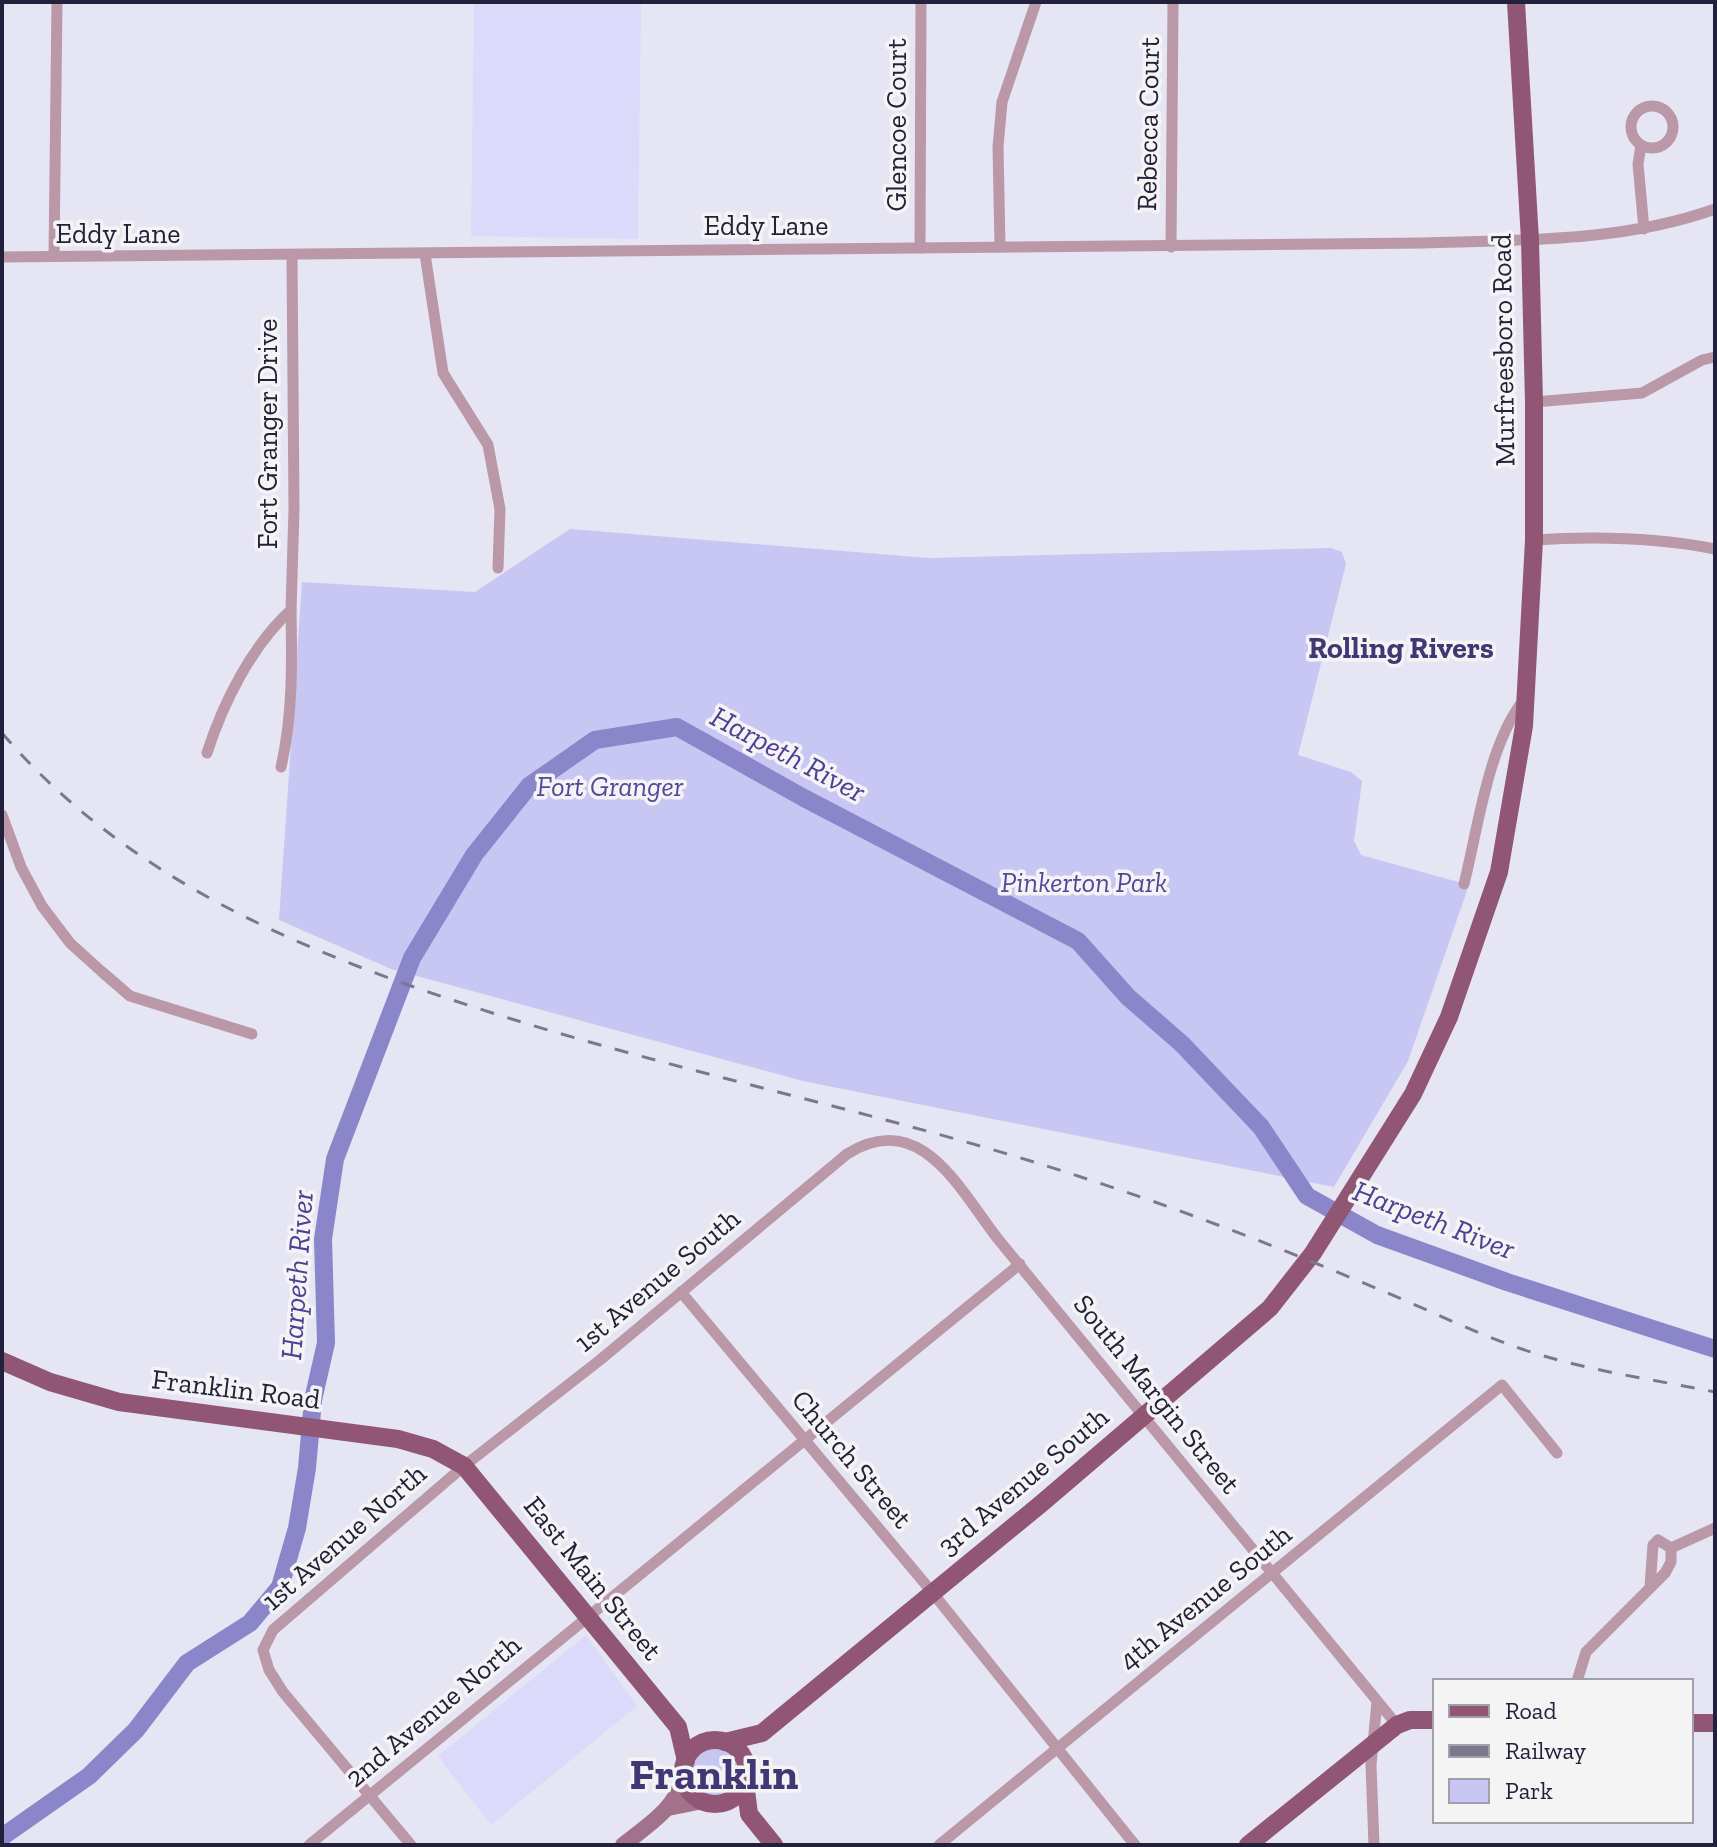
<svg xmlns="http://www.w3.org/2000/svg" width="1717" height="1847" font-family="'Zilla Slab',serif">
	<rect width="100%" height="100%" fill="#e5e5f4"/>
	<!-- built -->
	<g fill="#dbdafa">
		<polygon points="474,2 641,2 638,239 471,236"/>
		<polygon points="586,1635 637,1706 491,1825 438,1756"/>
	</g>
	<!-- green -->
	<g fill="#c8c6f3">
		<polygon points="570,529 929,558 1331,548 1342,552 1346,564 1298,755 1351,772 1362,781 1354,841 1361,855 1469,885 1408,1061 1334,1187 803,1081 391,969 279,920 302,582 475,592"/>
		<circle cx="714" cy="1773" r="24"/>
	</g>
	<g fill="none" stroke-linecap="round" stroke-linejoin="round">
		<!-- river -->
		<polyline stroke="#8b85ca" stroke-width="18" points="2,1837 89,1776 136,1730 187,1663 250,1623 280,1587 297,1528 307,1468 313,1400 326,1343 323,1239 335,1159 412,958 474,855 529,786 595,740 677,727 804,798 1078,941 1128,997 1182,1044 1261,1127 1307,1196 1377,1235 1507,1282 1715,1349"/>
		<!-- street -->
		<g stroke="#ba98a8" stroke-width="11">
			<circle cx="1652" cy="127" r="21"/>
			<polyline points="1641,145 1638,164 1644,229"/>
			<polyline points="1000,247 998,147 1002,102 1036,2"/>
			<polyline points="1171,247 1173,2"/>
			<polyline points="920,248 921,2"/>
			<polyline points="425,254 443,373 488,445 500,509 498,568"/>
			<polyline points="54,256 57,2"/>
			<path d="M2 257C476 253 950 250 1423 243 1521 240 1623 242 1715 209"/>
			<polyline points="1534,402 1642,393 1702,360 1715,357"/>
			<path d="M1534 540C1596 536 1654 537 1715 549"/>
			<path d="M207 753C223 703 252 645 291 610L294 509 292 257"/>
			<path d="M281 767C293 715 292 663 291 610"/>
			<polyline points="2,815 21,867 42,906 70,943 101,971 130,996 252,1034"/>
			<path d="M1464 884C1478 828 1488 746 1523 701"/>
			<polyline points="681,1292 932,1592 1135,1845"/>
			<polyline points="1671,1548 1715,1528"/>
			<polyline points="1577,1681 1586,1652 1665,1573 1671,1562 1671,1548 1658,1540 1653,1545 1650,1587"/>
			<polyline points="309,1845 1020,1264"/>
			<path d="M411 1845 283 1692 269 1670 263 1650 273 1630 464 1466 600 1360 847 1154C921 1108 959 1189 998 1239L1397 1725"/>
			<polyline points="939,1845 1502,1385 1557,1453"/>
			<polyline points="1374,1845 1371,1765 1377,1702"/>
		</g>
		<!-- secondary -->
		<g stroke="#a2728a" stroke-width="16">
			<polyline points="668,1808 703,1801"/>
			<path d="M623 1845C648 1825 677 1808 684 1775"/>
		</g>
		<!-- primary -->
		<g stroke="#905674" stroke-width="18">
			<polyline points="2,1361 50,1382 119,1402 398,1439 433,1449 464,1466 678,1727 686,1761"/>
			<polyline points="1691,1723 1715,1723"/>
			<circle cx="715" cy="1772" r="32"/>
			<polyline points="725,1742 762,1733 1042,1503 1270,1308 1313,1253 1413,1094 1449,1017 1499,872 1524,726 1534,540 1534,402 1530,240 1516,2"/>
			<polyline points="745,1782 749,1814 774,1845"/>
			<polyline points="1248,1845 1397,1725 1410,1720 1435,1720"/>
		</g>
		<!-- rail -->
		<path stroke="#7a788e" stroke-width="3" stroke-dasharray="14 14" stroke-linecap="butt" d="M2 733C127 879 302 952 480 1009 681 1074 889 1113 1090 1180 1188 1212 1283 1249 1378 1289 1434 1312 1492 1342 1551 1358 1604 1373 1661 1381 1715 1392"/>
	</g>
	<g text-anchor="middle" dominant-baseline="central" stroke-width="7" stroke-linejoin="round" paint-order="stroke">
		<!-- street labels -->
		<g font-size="28" fill="#23203b" stroke="#f4f4f4">
			<text transform="translate(1148 124) rotate(-89)">Rebecca Court</text>
			<text transform="translate(896 125) rotate(-90)">Glencoe Court</text>
			<text x="766" y="225">Eddy Lane</text>
			<text x="118" y="233">Eddy Lane</text>
			<text transform="translate(1503 350) rotate(-91)">Murfreesboro Road</text>
			<text transform="translate(267 434) rotate(-90)">Fort Granger Drive</text>
			<text transform="translate(657 1280) rotate(-40)">1st Avenue South</text>
			<text transform="translate(236 1389) rotate(7)">Franklin Road</text>
			<text transform="translate(1157 1394) rotate(51)">South Margin Street</text>
			<text transform="translate(852 1459) rotate(50)">Church Street</text>
			<text transform="translate(1023 1481) rotate(-40)">3rd Avenue South</text>
			<text transform="translate(344 1537) rotate(-41)">1st Avenue North</text>
			<text transform="translate(593 1578) rotate(51)">East Main Street</text>
			<text transform="translate(1205 1597) rotate(-39)">4th Avenue South</text>
			<text transform="translate(433 1711) rotate(-40)">2nd Avenue North</text>
		</g>
		<!-- park labels -->
		<g font-size="28" font-style="italic" fill="#55469b" stroke="#f4f4f4">
			<text x="610" y="786">Fort Granger</text>
			<text x="1084" y="882">Pinkerton Park</text>
		</g>
		<!-- neighbourhood labels -->
		<g font-size="30" font-weight="bold" fill="#413774" stroke="#f4f4f4">
			<text x="1401" y="648">Rolling Rivers</text>
		</g>
		<!-- water labels -->
		<g font-size="30" font-style="italic" fill="#4e3f93" stroke="#f4f4f4">
			<text transform="translate(788 754) rotate(28)">Harpeth River</text>
			<text transform="translate(1434 1220) rotate(21)">Harpeth River</text>
			<text transform="translate(297 1275) rotate(-86)">Harpeth River</text>
		</g>
		<!-- town labels -->
		<g font-size="44" font-weight="bold" fill="#413774" stroke="#f4f4f4">
			<text x="714" y="1773">Franklin</text>
		</g>
	</g>
	<!-- border -->
	<rect width="1717" height="1847" fill="none" stroke="#23203b" stroke-width="8"/>
	<!-- legend -->
	<rect x="1433" y="1679" width="260" height="144" fill="#f4f4f4" stroke="#a09faa" stroke-width="2"/>
	<rect x="1449" y="1705" width="40" height="12" fill="#905674" stroke="#a09faa" stroke-width="2"/>
	<text x="1505" y="1719" font-size="24" fill="#23203b">Road</text>
	<rect x="1449" y="1745" width="40" height="12" fill="#7a788e" stroke="#a09faa" stroke-width="2"/>
	<text x="1505" y="1759" font-size="24" fill="#23203b">Railway</text>
	<rect x="1449" y="1779" width="40" height="24" fill="#c8c6f3" stroke="#a09faa" stroke-width="2"/>
	<text x="1505" y="1799" font-size="24" fill="#23203b">Park</text>
</svg>
